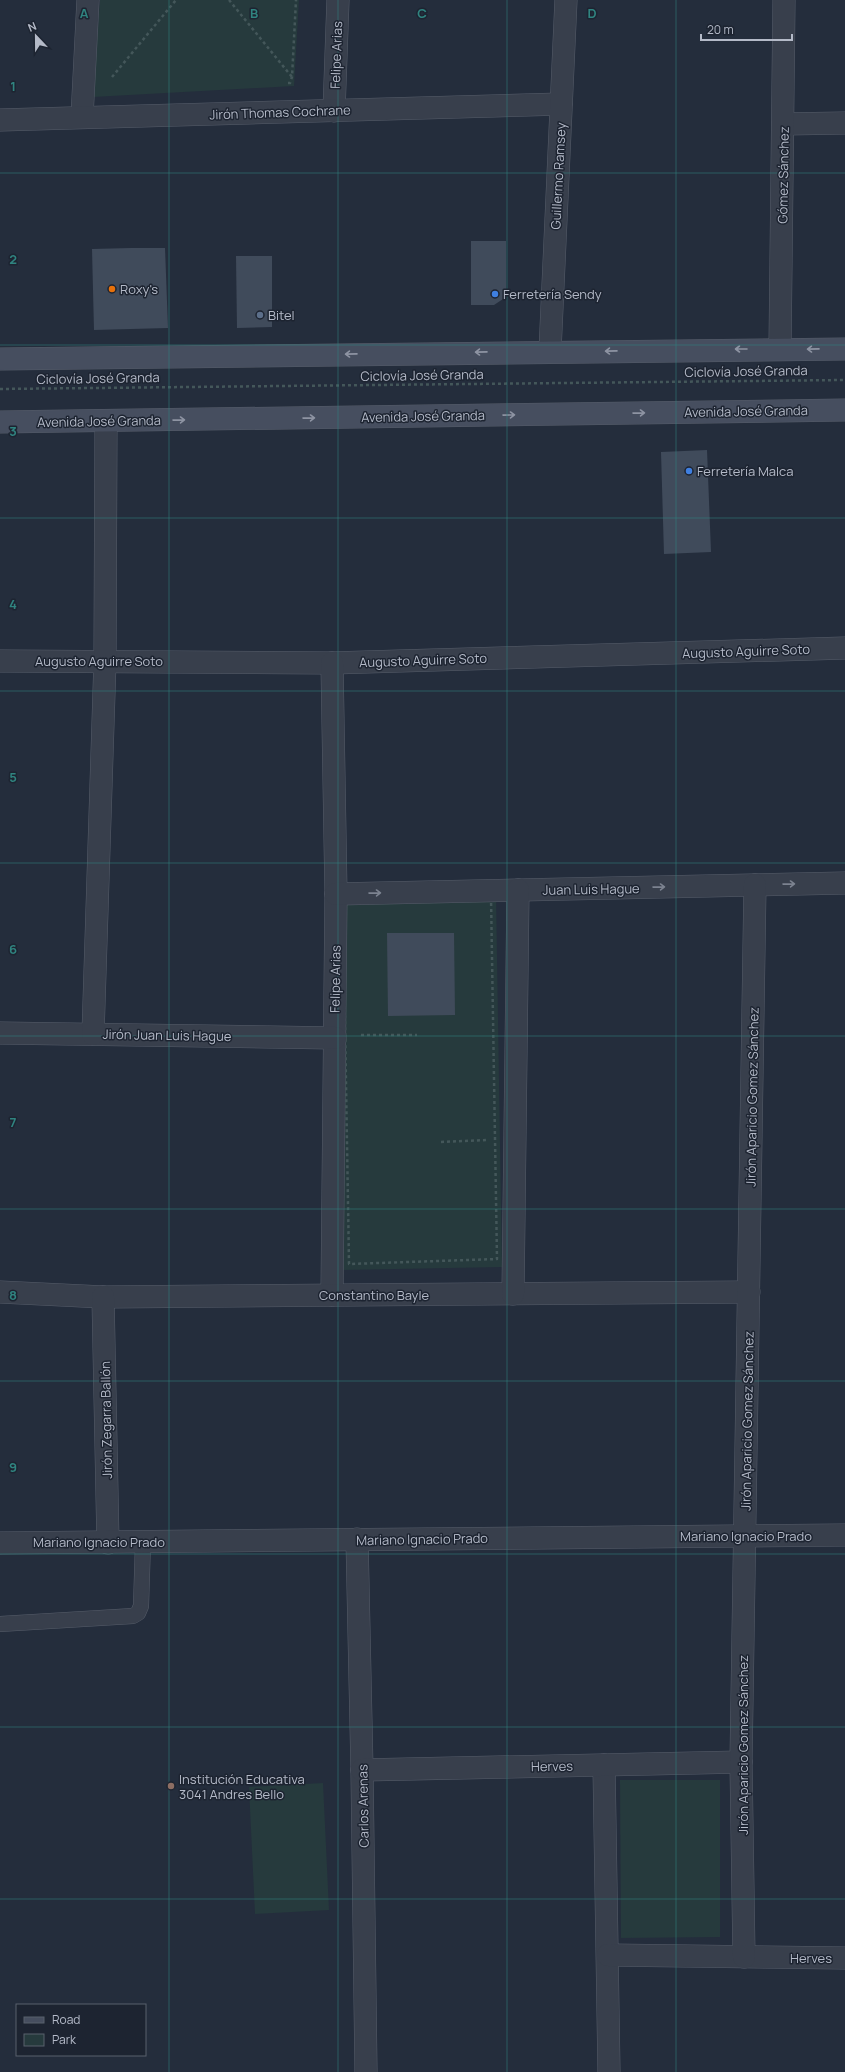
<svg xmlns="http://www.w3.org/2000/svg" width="845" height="2072" font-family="Manrope,sans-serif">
	<rect width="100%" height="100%" fill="#242d3c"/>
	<!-- green -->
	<g fill="#263a3d">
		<polygon points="100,0 299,0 294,86 93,97"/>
		<polygon points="496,894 502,1267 343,1270 339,898"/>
		<polygon points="620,1780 720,1780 720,1937 621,1938"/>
		<polygon points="323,1783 329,1910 255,1914 249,1787"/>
	</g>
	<!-- building -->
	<g fill="#404b5b">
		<polygon points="471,241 506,241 506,297 494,305 471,305"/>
		<polygon points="131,248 165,248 168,328 94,330 92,249"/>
		<polygon points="236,256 272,256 272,327 237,328"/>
		<polygon points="707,450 711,552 664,554 661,452"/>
		<polygon points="387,933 454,933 455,1015 388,1016"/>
	</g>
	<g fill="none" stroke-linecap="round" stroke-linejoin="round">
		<defs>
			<polyline id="lane" points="0,1624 133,1616 138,1613 141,1606 143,1542"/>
			<g id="street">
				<polyline points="334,111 338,0"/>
				<polyline points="82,117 88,0"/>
				<polyline points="0,120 561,104"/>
				<polyline points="783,124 845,123"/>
				<polyline points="780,349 784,0"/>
				<polyline points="550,351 566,0"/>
				<polyline points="0,661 332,663 845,648"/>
				<polyline points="332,663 336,894 332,1295"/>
				<polyline points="336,894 845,883"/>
				<polyline points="0,1033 335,1038"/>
				<polyline points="93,1034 105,661 106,421"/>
				<polyline points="0,1292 103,1297 749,1292"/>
				<polyline points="513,1294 518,890"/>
				<polyline points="103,1297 108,1543"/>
				<polyline points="357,1539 362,1770 366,2072"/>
				<polyline points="0,1543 845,1535"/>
				<polyline points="604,1765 609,2072"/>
				<polyline points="362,1770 741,1762"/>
				<polyline points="608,1955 845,1958"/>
				<polyline points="744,1957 741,1762 755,885"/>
			</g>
			<g id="secondary">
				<polyline points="0,359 845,349"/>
				<polyline points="0,422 845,410"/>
			</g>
		</defs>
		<!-- lane casing -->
		<use href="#lane" stroke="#565d6a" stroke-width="16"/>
		<!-- street casing -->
		<use href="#street" stroke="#565d6a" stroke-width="23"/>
		<!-- secondary casing -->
		<use href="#secondary" stroke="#565d6a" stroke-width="23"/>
		<!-- path -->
		<g stroke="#44575a" stroke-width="2.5" stroke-dasharray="3 3" stroke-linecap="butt">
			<polyline points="229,0 292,77"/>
			<polyline points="112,77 176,0"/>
			<polyline points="288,83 290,83 292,77 296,0"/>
			<polyline points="0,389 845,380"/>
			<polygon points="491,897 497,1259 349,1264 343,900"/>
			<polyline points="361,1035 417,1035"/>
			<polyline points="441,1142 488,1140"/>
		</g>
		<!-- lane -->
		<use href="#lane" stroke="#383f4c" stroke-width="15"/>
		<!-- street -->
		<use href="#street" stroke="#383f4c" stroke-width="22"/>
		<!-- secondary -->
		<use href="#secondary" stroke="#464e5f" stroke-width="22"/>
	</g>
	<!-- one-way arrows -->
	<defs><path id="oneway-shaft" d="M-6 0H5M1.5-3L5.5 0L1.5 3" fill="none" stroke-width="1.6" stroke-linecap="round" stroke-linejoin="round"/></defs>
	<g stroke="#8e94a3">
		<use href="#oneway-shaft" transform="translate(741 349) rotate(180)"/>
		<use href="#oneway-shaft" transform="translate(813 349) rotate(179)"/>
		<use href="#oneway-shaft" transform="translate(611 351) rotate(179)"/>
		<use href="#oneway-shaft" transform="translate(481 352) rotate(179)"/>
		<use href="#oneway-shaft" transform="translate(351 354) rotate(179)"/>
		<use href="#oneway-shaft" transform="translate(639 413) rotate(-1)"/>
		<use href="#oneway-shaft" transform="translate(509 415) rotate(-1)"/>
		<use href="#oneway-shaft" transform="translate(309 418) rotate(-1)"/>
		<use href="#oneway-shaft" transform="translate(179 420) rotate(-1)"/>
	</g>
	<g stroke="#7c8390">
		<use href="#oneway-shaft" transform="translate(789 884) rotate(-1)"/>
		<use href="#oneway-shaft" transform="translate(659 887) rotate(-1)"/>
		<use href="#oneway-shaft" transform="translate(375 893) rotate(-1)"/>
	</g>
	<!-- grid -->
	<path fill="none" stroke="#308480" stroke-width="1" stroke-opacity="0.55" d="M169 0V2072M338 0V2072M507 0V2072M676 0V2072M0 173H845M0 345H845M0 518H845M0 691H845M0 863H845M0 1036H845M0 1209H845M0 1381H845M0 1554H845M0 1727H845M0 1899H845"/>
	<!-- markers -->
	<circle fill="#e8710a" stroke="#1d2431" stroke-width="1.5" cx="112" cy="289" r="4"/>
	<g fill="#3f7fe0" stroke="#1d2431" stroke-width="1.5">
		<circle cx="495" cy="294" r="4"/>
		<circle cx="689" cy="471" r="4"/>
	</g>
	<circle fill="#5c6f8a" stroke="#1d2431" stroke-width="1.5" cx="260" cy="315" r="4"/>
	<circle fill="#8d6e63" stroke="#1d2431" stroke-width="1.5" cx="171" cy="1786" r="4"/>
	<g text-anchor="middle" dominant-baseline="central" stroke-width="3" stroke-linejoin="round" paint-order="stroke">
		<!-- street labels -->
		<g font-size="13" fill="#b4bac8" stroke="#1d2431">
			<text transform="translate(336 55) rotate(-88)">Felipe Arias</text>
			<text transform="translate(280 112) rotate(-2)">Jirón Thomas Cochrane</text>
			<text transform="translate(783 175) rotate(-89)">Gómez Sánchez</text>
			<text transform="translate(558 176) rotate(-87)">Guillermo Ramsey</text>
			<text transform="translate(746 371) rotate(-1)">Ciclovía José Granda</text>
			<text transform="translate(422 375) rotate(-1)">Ciclovía José Granda</text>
			<text transform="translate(98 378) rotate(-1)">Ciclovía José Granda</text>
			<text transform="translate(746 411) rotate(-1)">Avenida José Granda</text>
			<text transform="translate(423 416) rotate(-1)">Avenida José Granda</text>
			<text transform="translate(99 421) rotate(-1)">Avenida José Granda</text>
			<text transform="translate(746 651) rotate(-2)">Augusto Aguirre Soto</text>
			<text transform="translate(423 660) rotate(-2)">Augusto Aguirre Soto</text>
			<text x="99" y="661">Augusto Aguirre Soto</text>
			<text transform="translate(591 889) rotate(-1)">Juan Luis Hague</text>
			<text transform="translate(335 979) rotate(-89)">Felipe Arias</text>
			<text transform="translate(167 1035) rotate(1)">Jirón Juan Luis Hague</text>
			<text transform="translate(752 1097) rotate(-89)">Jirón Aparicio Gomez Sánchez</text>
			<text x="374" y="1295">Constantino Bayle</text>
			<text transform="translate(106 1420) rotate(-91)">Jirón Zegarra Ballón</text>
			<text transform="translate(747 1421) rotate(-89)">Jirón Aparicio Gomez Sánchez</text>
			<text x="746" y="1536">Mariano Ignacio Prado</text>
			<text transform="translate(422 1539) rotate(-1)">Mariano Ignacio Prado</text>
			<text x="99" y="1542">Mariano Ignacio Prado</text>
			<text transform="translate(743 1745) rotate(-90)">Jirón Aparicio Gomez Sánchez</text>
			<text transform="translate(552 1766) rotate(-1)">Herves</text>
			<text transform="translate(363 1806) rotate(-91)">Carlos Arenas</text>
			<text x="811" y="1958">Herves</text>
		</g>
		<!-- poi labels -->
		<g font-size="13" fill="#b4bac8" stroke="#1d2431" text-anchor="start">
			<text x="120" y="289">Roxy's</text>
			<text x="503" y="294">Ferretería Sendy</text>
			<text x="268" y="315">Bitel</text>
			<text x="697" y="471">Ferretería Malca</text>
			<text x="179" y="1779">Institución Educativa<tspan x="179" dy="15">3041 Andres Bello</tspan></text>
		</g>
	</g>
	<g font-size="13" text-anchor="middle" font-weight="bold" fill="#308480" stroke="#1d2431" stroke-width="3" stroke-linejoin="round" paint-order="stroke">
		<text x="84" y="18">A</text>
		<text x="254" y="18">B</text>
		<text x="422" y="18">C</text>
		<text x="592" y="18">D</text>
		<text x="13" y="91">1</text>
		<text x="13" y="264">2</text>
		<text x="13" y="436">3</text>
		<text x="13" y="609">4</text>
		<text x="13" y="782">5</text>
		<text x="13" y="954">6</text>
		<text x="13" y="1127">7</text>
		<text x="13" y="1300">8</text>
		<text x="13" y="1472">9</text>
	</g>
	<!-- legend -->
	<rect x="16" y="2004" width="130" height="52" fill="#1d2431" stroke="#59606d"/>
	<rect x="24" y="2017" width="20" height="6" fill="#464e5f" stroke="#59606d"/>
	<text x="52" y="2024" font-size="12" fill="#b4bac8">Road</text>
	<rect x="24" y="2034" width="20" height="12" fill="#263a3d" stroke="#59606d"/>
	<text x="52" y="2044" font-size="12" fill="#b4bac8">Park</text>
	<!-- north arrow -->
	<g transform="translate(36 36) rotate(338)" stroke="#1d2431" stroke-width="3" paint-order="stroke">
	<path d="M0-3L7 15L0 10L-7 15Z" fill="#b4bac8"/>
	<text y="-6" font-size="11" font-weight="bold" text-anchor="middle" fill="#b4bac8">N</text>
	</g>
	<!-- scale -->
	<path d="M701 34v6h91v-6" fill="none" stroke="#b4bac8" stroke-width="2"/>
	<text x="707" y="34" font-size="12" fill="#b4bac8" stroke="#1d2431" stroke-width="3" paint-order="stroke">20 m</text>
</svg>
